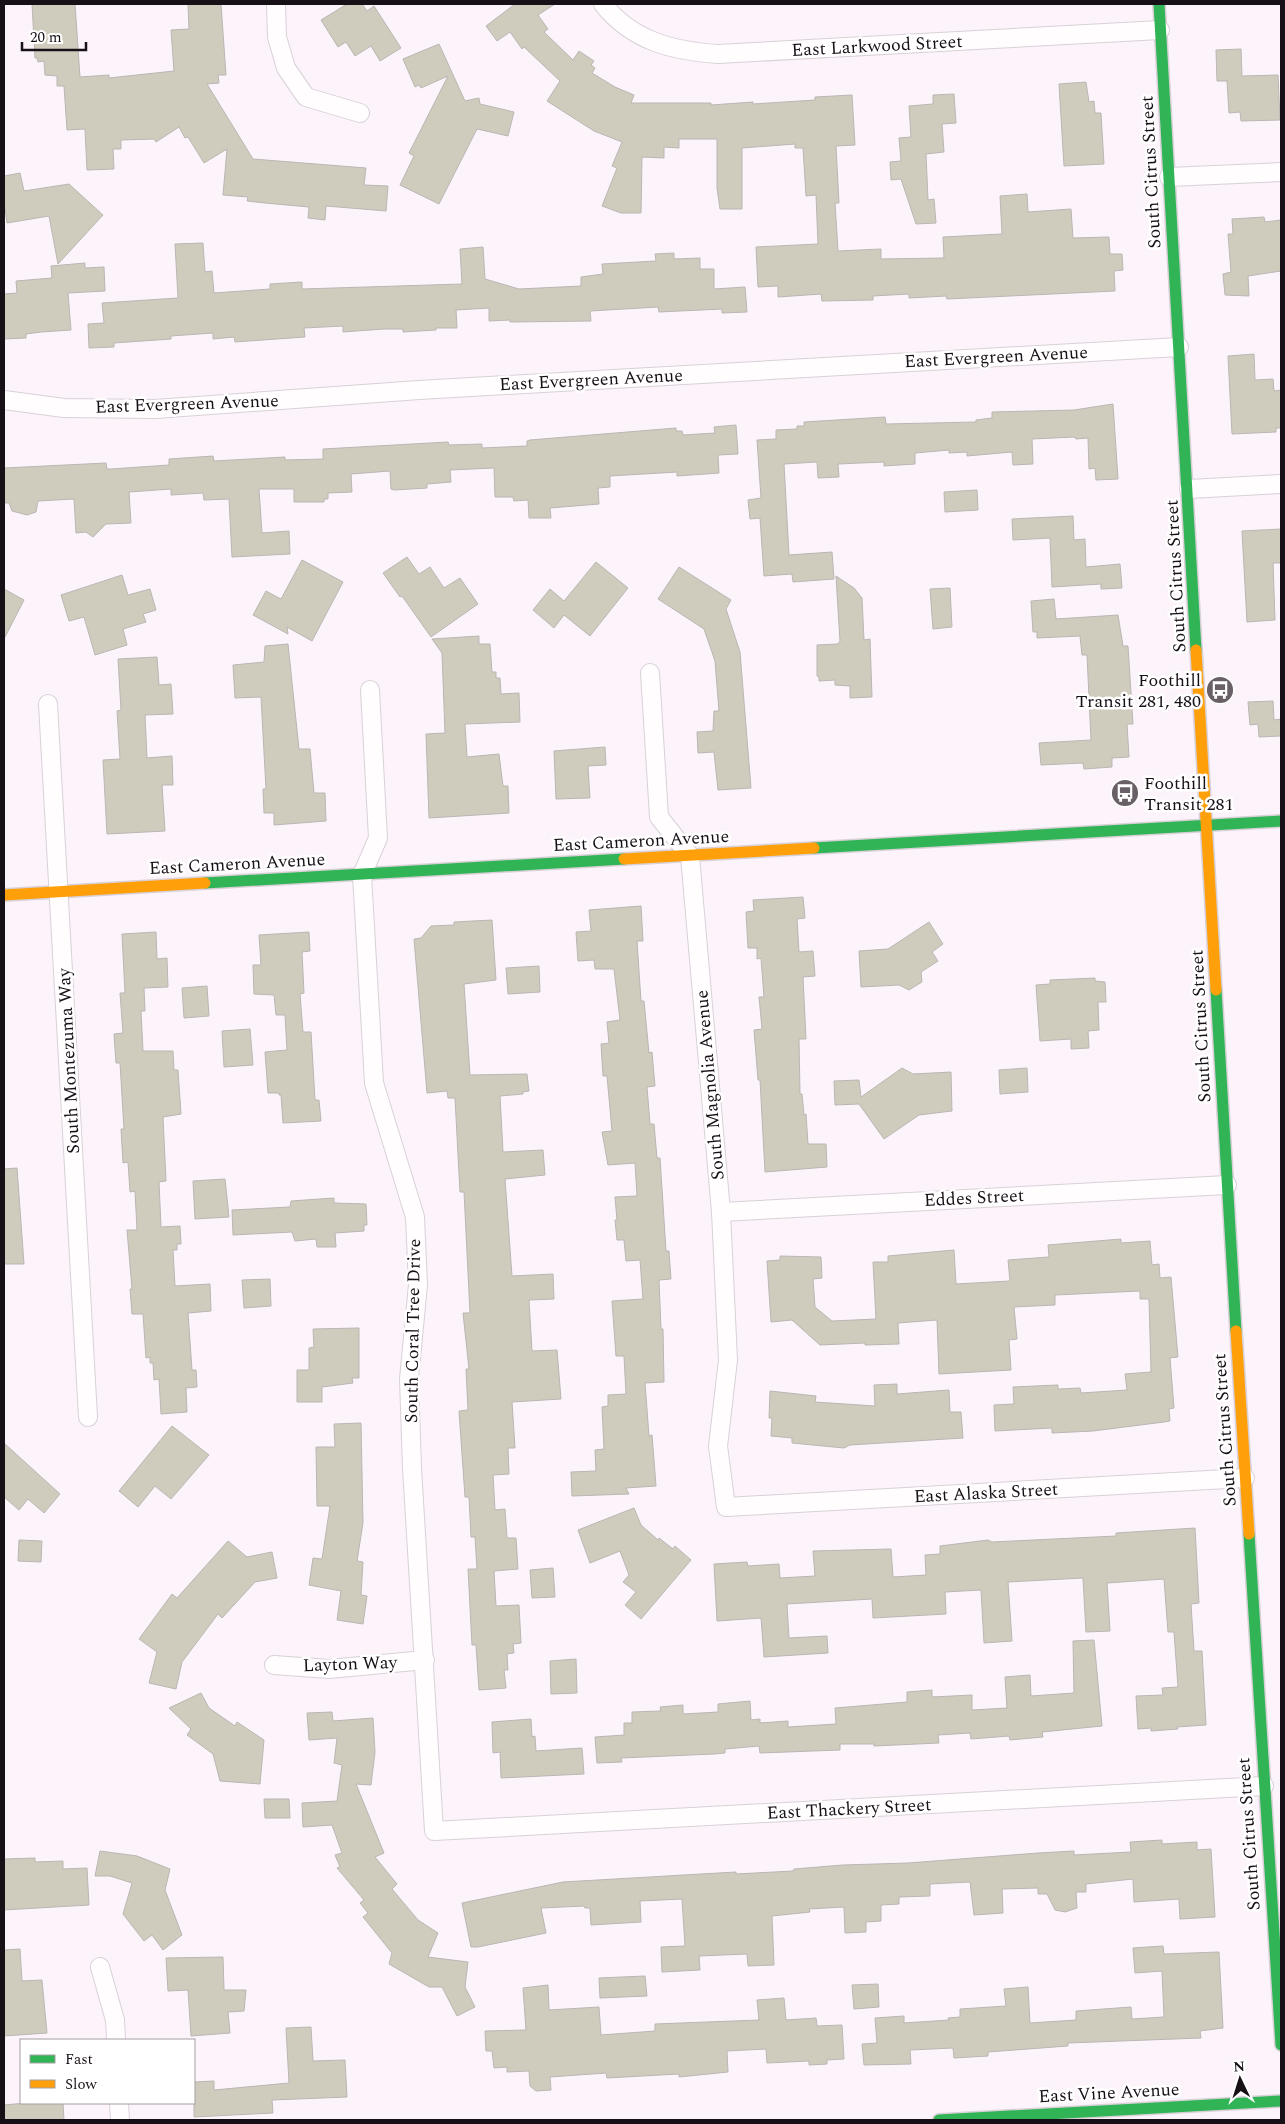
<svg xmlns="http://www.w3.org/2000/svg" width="1285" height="2124" font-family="Spectral,serif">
	<rect width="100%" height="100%" fill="#fcf4fa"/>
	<!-- building -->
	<g fill="#d0ccbd" stroke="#bab6b4">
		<polygon points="32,4 75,4 80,77 109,75 109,78 174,71 171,30 189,29 188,4 221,4 226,75 218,75 219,83 207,84 253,159 366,168 364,185 388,186 386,211 326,206 325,220 308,218 309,207 265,203 247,201 248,197 223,195 227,149 204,163 188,137 185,138 179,127 156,142 154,139 121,140 121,149 113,149 114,169 87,170 85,129 67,130 64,86 57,86 57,76 45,75 44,61 38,62 37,58 35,58"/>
		<polygon points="347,4 362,4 367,11 374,6 401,48 380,61 371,46 355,56 346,42 338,47 321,20"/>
		<polygon points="515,4 555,4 538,15 548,29 544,32 573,60 579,51 594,61 591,65 595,68 592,73 615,87 634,95 631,103 711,103 711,105 753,102 753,104 815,100 815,97 852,95 855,145 836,146 839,203 835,203 838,251 881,249 881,259 944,258 943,237 1002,234 1000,196 1027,194 1028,212 1071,209 1073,238 1109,237 1110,254 1122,254 1123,270 1114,271 1115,291 947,299 946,296 909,298 909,294 873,296 873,300 822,301 821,294 778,297 778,286 758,287 756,247 818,244 816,195 806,196 803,148 795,148 795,144 742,148 742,209 720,209 717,188 717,139 679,139 679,148 664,147 664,158 642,157 641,213 621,213 602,206 617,168 612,166 622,142 594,131 547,101 560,81 524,47 522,49 510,32 497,41 486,26"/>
		<polygon points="439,44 465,101 479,98 480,104 514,112 508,136 477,129 439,204 400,185 414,156 409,153 448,76 421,88 419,85 415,87 403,59"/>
		<polygon points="1241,49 1242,76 1278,75 1280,120 1241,121 1240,112 1229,113 1227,81 1217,81 1216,50"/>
		<polygon points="1086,82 1089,102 1094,101 1095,113 1101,113 1104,164 1064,166 1059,84"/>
		<polygon points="954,94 956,123 942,124 944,152 926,154 928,200 934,199 936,223 916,224 901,179 891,180 890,162 901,161 899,138 911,137 909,106 933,104 933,95"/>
		<polygon points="20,173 24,191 69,184 103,215 58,264 49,216 7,223 4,201 4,176"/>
		<polygon points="1264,217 1265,222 1281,220 1281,271 1248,276 1249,296 1225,295 1223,274 1231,272 1228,234 1233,234 1232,219"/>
		<polygon points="203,243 205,272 212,271 214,293 270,289 270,284 302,282 302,289 462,284 460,249 483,247 485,279 519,289 581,286 581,277 603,274 602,264 656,261 655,254 674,253 674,259 700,258 700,269 714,269 714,289 745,287 747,312 722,313 722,309 659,312 658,307 590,311 591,321 510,322 510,320 489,321 489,308 456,310 457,328 436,328 436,330 403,332 403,329 384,329 343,332 343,326 304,328 305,337 235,342 234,337 213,339 213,333 171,336 171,339 114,343 114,347 89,348 88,324 104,323 102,303 178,298 175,244"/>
		<polygon points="85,263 85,268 104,267 105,291 68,293 71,330 41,332 26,334 26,338 4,339 4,294 17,293 16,281 52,278 51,266"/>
		<polygon points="1254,354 1255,380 1273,379 1274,391 1281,390 1281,428 1276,428 1276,432 1232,434 1228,356"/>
		<polygon points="1113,404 1118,479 1096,480 1095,468 1089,469 1088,438 1076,439 1074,437 1032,439 1033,464 1013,465 1012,452 967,456 967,452 949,453 949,450 915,453 915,464 884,466 884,462 838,464 839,477 818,478 817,462 784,464 789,555 832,552 834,579 793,582 792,574 764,576 760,518 750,519 748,500 761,498 757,440 776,439 776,430 797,429 797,426 804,426 804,422 885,417 886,424 976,422 976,420 992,418 992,412 1074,410"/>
		<polygon points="736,425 738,454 718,455 719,473 677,476 677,472 610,476 610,487 598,488 599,504 550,508 551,518 529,518 528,500 514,501 513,497 495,497 494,468 450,470 451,482 427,484 427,488 394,490 391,489 390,471 351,474 352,492 328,493 328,499 324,499 324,502 294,502 294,489 259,489 262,533 289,531 290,554 232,557 229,499 204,500 203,493 171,495 171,489 129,492 131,523 106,524 93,537 86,532 76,533 74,499 38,501 36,512 27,515 12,511 9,503 4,503 4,468 106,463 107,469 111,469 169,465 169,459 213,456 214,461 285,457 285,460 323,459 323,449 448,442 449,445 482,444 482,448 527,446 527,441 530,440 676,428 676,431 682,431 683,435 715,433 714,427"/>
		<polygon points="977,490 978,510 945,512 944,492"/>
		<polygon points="1073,516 1074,540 1085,539 1086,567 1120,564 1122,588 1101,589 1101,584 1052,587 1050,538 1013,540 1012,519"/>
		<polygon points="1281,529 1281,563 1273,563 1275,620 1247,622 1242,531"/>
		<polygon points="407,557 419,574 430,567 444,588 460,578 478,604 431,637 402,596 400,597 383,573"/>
		<polygon points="302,560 343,582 312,641 287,627 288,634 253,615 266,591 281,599"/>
		<polygon points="596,562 628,588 590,636 564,615 554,628 533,610 550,589 564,601"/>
		<polygon points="679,567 731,600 726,609 740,652 751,788 718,790 714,752 698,753 697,732 713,731 714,711 719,711 715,661 704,629 658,599"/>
		<polygon points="122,575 128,595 150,589 156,610 143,614 146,622 123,629 127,645 95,655 84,617 69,621 61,595"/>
		<polygon points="836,576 854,588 862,598 864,640 870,639 872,697 850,698 850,686 835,685 835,680 819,681 819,677 817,676 817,645 838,644 840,641"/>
		<polygon points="950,588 952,627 933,629 930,589"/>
		<polygon points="4,589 24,600 4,639"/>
		<polygon points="1054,599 1056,619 1118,615 1123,646 1128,646 1133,724 1127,724 1129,757 1112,758 1112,767 1084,769 1083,763 1041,765 1039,743 1091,740 1087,655 1082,655 1080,636 1037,638 1037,632 1033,632 1031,601"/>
		<polygon points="479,636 479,644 490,644 492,672 496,672 496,678 500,678 501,694 519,693 520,722 465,724 467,757 499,754 503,786 508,786 509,813 429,818 426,734 445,733 442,653 432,639"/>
		<polygon points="288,644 299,749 310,749 314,793 325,793 326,821 274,825 274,813 264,813 263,789 266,789 261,697 235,698 233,665 264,662 265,646"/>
		<polygon points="157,657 159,685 171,684 173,714 145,715 147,758 172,756 173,785 162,785 165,831 107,834 103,760 120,759 117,711 121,710 118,659"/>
		<polygon points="1273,701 1274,720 1281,719 1281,736 1259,737 1258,724 1250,725 1248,702"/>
		<polygon points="605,747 606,765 588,766 590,798 556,799 554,751"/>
		<polygon points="803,897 805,918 797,919 799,952 813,951 815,976 803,977 806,1039 799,1039 800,1094 802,1094 804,1115 806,1114 808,1144 826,1144 827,1167 765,1172 760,1080 758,1080 754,1030 762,1029 759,997 764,997 761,958 757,959 757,948 748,948 746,912 754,911 753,900"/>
		<polygon points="641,906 643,941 637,941 641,1001 644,1001 649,1053 652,1052 655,1086 647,1087 650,1124 654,1124 657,1158 660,1158 666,1251 669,1251 671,1279 659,1280 661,1329 663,1329 664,1382 645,1383 649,1436 652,1435 656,1486 626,1488 629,1494 572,1496 571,1472 596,1471 595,1450 604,1449 602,1407 608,1406 608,1395 626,1394 624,1356 616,1356 612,1301 643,1299 640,1260 626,1261 624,1240 617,1240 615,1220 617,1220 615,1197 637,1196 635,1163 608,1165 602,1132 612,1131 607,1076 603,1076 601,1044 609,1043 607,1022 620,1020 614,969 595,969 594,960 578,961 576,932 591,931 589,910"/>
		<polygon points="492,920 496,980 464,984 470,1075 527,1074 529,1091 523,1092 523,1094 500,1096 503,1152 543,1150 545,1175 505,1179 512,1276 553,1274 554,1299 529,1300 532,1351 557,1350 561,1399 512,1402 515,1448 508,1448 509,1474 493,1475 495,1510 505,1509 507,1538 516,1538 518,1569 494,1571 496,1606 519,1605 521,1643 513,1644 514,1653 507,1654 508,1670 504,1670 506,1688 479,1690 476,1645 472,1645 468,1569 477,1569 475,1537 471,1537 469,1497 465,1497 459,1411 468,1410 466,1369 469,1369 463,1313 470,1313 464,1192 460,1192 455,1098 448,1098 447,1091 427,1093 414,939 421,938 431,926 454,925 454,922"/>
		<polygon points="929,922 943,944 932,952 938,961 921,972 922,982 909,990 899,985 861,987 859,951 888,949"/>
		<polygon points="156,932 157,959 167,958 168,987 144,988 145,1011 141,1011 143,1051 173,1051 174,1070 178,1070 181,1114 163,1117 166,1181 159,1182 161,1227 180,1226 181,1244 177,1244 177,1250 173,1250 175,1286 210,1284 211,1311 188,1313 192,1370 196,1370 197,1387 186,1388 187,1412 161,1414 159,1379 154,1380 153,1363 150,1363 150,1357 146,1358 143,1314 132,1314 130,1289 132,1289 127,1230 137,1230 135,1191 130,1192 128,1162 123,1163 121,1129 124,1129 120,1063 116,1063 114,1034 123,1033 120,993 125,993 122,934"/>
		<polygon points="309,932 310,951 302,952 304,993 300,994 303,1032 311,1032 315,1100 319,1100 321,1121 283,1123 281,1095 279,1095 279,1093 268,1093 265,1052 287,1050 285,1015 276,1015 274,995 254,994 253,965 261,965 259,935"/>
		<polygon points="539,966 540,992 508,994 506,968"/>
		<polygon points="1095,978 1095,981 1105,982 1106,1002 1098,1002 1099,1030 1088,1031 1089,1048 1071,1049 1071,1039 1040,1041 1036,985 1050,984 1050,980"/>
		<polygon points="207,986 209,1016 184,1018 182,988"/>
		<polygon points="250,1029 253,1065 224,1067 222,1031"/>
		<polygon points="902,1068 913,1074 951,1072 952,1111 919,1115 884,1139 859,1104 835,1105 834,1081 859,1080 861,1097"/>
		<polygon points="1027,1068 1028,1092 1000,1094 999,1070"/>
		<polygon points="17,1168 24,1264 4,1264 4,1169"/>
		<polygon points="225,1179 229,1217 195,1219 193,1181"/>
		<polygon points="334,1198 334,1203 366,1204 367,1225 364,1225 364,1231 335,1233 336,1247 317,1247 316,1239 295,1241 292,1232 233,1235 232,1210 290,1207 291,1201"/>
		<polygon points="1121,1239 1121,1243 1150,1241 1152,1265 1159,1264 1160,1278 1171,1277 1178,1357 1170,1358 1174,1408 1169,1409 1170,1421 1164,1422 1093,1431 1052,1433 1052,1428 995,1431 994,1405 1014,1404 1013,1387 1058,1385 1058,1389 1080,1388 1081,1393 1127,1390 1125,1374 1151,1372 1149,1299 1140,1299 1140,1291 1055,1295 1055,1305 1014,1307 1017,1339 1009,1340 1011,1370 939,1374 937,1320 898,1323 899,1344 865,1345 865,1343 820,1345 792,1320 771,1322 767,1261 780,1260 780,1256 821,1257 822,1278 813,1279 815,1307 832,1321 876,1319 873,1262 888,1262 888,1256 954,1250 956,1284 1010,1281 1008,1260 1049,1257 1048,1245"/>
		<polygon points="270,1279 271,1306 244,1308 242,1280"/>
		<polygon points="359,1328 359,1378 352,1378 353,1383 322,1387 322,1402 297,1402 297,1370 309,1370 309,1348 314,1347 313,1329"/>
		<polygon points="897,1384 897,1394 949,1390 950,1412 961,1412 963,1438 850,1445 844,1448 792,1443 792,1438 771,1436 772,1418 769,1418 770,1391 816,1396 815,1402 875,1406 874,1385"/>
		<polygon points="361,1423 363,1523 357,1561 363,1562 361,1595 367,1596 363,1624 337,1620 341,1591 309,1585 313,1558 322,1559 330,1506 317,1506 316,1447 335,1447 334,1424"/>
		<polygon points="172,1426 209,1455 171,1499 155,1486 138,1507 119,1491"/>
		<polygon points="4,1443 60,1494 44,1513 28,1499 19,1510 4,1497"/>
		<polygon points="634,1508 641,1525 658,1540 659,1538 673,1549 675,1546 691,1560 641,1619 625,1605 636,1592 623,1582 629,1575 620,1551 590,1563 578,1530"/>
		<polygon points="1195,1528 1199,1603 1191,1604 1194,1651 1202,1651 1206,1725 1177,1727 1178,1729 1151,1731 1151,1728 1138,1729 1136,1696 1163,1695 1162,1688 1178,1687 1174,1632 1168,1632 1164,1579 1107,1583 1110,1631 1086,1632 1083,1578 1008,1582 1012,1641 984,1643 981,1590 945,1592 946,1614 873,1618 872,1599 787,1604 789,1638 827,1636 828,1653 764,1657 761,1618 717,1621 714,1564 747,1562 748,1566 779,1564 780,1578 815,1576 813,1551 891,1549 893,1577 926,1575 925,1555 940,1554 940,1546 988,1540 992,1542 1116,1536 1116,1533"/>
		<polygon points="19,1540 42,1541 41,1562 18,1561"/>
		<polygon points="228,1541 247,1557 272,1552 277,1578 255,1582 222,1618 218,1614 182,1662 176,1689 149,1683 157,1652 139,1639 172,1594 177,1598"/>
		<polygon points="553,1568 555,1597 532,1598 530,1570"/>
		<polygon points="1094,1640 1102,1726 1042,1732 1043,1737 1010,1740 1009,1736 971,1739 970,1733 938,1735 939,1743 874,1746 874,1744 840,1744 840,1750 760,1753 759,1746 725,1749 725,1753 714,1754 621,1758 622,1762 597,1763 595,1737 624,1735 624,1723 632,1723 632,1712 661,1711 660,1707 683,1705 683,1714 718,1712 718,1704 750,1701 751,1720 760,1719 760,1723 788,1721 788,1727 836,1724 835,1708 907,1702 907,1692 932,1690 932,1697 972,1695 972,1710 1007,1708 1005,1677 1030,1675 1031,1696 1074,1693 1073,1641"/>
		<polygon points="576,1659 577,1693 551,1694 550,1661"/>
		<polygon points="201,1693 209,1708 235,1726 237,1722 264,1740 260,1784 220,1781 213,1754 187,1735 191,1729 169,1708"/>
		<polygon points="332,1712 333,1721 373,1718 375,1752 371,1785 356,1784 384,1853 375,1857 397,1884 392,1889 418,1920 438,1933 428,1957 468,1962 465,1987 475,2007 457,2016 442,1987 429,1987 389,1964 392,1953 363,1917 368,1913 360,1903 364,1900 337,1868 340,1867 335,1855 342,1853 332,1825 303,1827 302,1803 337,1801 342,1765 334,1763 337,1738 309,1740 307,1713"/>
		<polygon points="531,1719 532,1737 535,1736 536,1751 582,1748 584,1774 501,1778 500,1752 493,1753 492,1722"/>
		<polygon points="264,1799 289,1799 290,1818 265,1818"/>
		<polygon points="1162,1840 1162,1844 1197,1842 1197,1850 1211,1849 1215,1917 1180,1919 1179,1899 1134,1902 1133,1879 1086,1884 1086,1892 1076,1892 1077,1908 1065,1912 1055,1910 1047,1894 1038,1894 1038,1888 1002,1889 1003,1913 974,1915 970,1882 930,1884 930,1896 899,1897 899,1904 881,1905 881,1921 866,1922 866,1932 845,1933 844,1907 809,1909 810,1912 772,1916 774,1965 748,1966 747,1954 699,1956 700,1970 662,1972 661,1947 685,1946 682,1899 640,1901 641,1922 591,1925 590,1908 585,1908 584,1906 541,1908 546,1933 478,1947 471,1947 462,1903 563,1882 736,1872 736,1874 793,1871 794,1869 843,1865 908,1863 1038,1853 1074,1851 1074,1855 1131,1852 1130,1842"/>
		<polygon points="100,1851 137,1856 170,1869 165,1890 182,1935 163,1950 152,1935 144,1941 123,1914 132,1883 110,1876 95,1876"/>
		<polygon points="35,1858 35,1862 63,1861 63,1869 87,1868 89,1905 4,1910 4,1859"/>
		<polygon points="1163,1946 1164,1954 1219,1952 1223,2028 1200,2031 1201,2038 1068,2043 1068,2046 988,2052 988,2056 954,2058 953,2048 910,2050 911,2064 864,2065 862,2044 877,2043 875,2018 904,2016 904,2023 949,2020 948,2018 960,2017 960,2009 1006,2006 1004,1989 1028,1987 1030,2023 1076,2020 1076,2011 1131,2007 1132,2019 1164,2017 1162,1971 1135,1973 1133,1948"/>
		<polygon points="20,1949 22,1981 42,1980 47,2033 4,2036 4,1950"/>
		<polygon points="223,1957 224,1990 246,1990 244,2011 228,2012 230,2033 191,2036 188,1990 168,1991 166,1958"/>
		<polygon points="645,1976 647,1996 600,1998 599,1978"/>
		<polygon points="878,1984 879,2007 854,2009 852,1985"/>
		<polygon points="548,1985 549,2010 599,2007 601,2035 655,2031 655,2024 759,2020 757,2000 784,1998 786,2020 816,2018 817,2026 842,2025 844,2059 827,2060 827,2064 809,2065 809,2061 767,2063 766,2049 727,2051 728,2072 679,2077 679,2074 607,2078 606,2073 550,2077 551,2090 536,2091 530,2086 529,2071 507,2072 507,2067 494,2068 492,2051 486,2051 485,2031 526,2030 523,1988"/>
		<polygon points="311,2027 313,2061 345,2060 347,2097 272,2100 273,2113 194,2117 194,2082 214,2081 214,2090 289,2083 286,2028"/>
		<polygon points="26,2103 63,2103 64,2120 4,2120 4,2105"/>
	</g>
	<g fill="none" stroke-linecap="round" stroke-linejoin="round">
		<defs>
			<g id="street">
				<polyline points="276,4 277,37 286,68 306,97 360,113"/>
				<path d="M603 4C632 41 673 51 718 54L1160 30"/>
				<polyline points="1169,177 1281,172"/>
				<polyline points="4,400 64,408 155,409 419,390 1179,347"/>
				<polyline points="1189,489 1281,484"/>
				<polyline points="650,673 659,817 690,856 721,1212 728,1360 718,1446 726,1507 1245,1478"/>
				<polyline points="370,690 378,838 362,875 374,1083 415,1217 418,1285 409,1379 412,1468 434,1831 1264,1786"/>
				<polyline points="48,704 88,1417"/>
				<polyline points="721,1212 1227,1185"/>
				<polyline points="274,1665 329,1669 425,1660"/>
				<polyline points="100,1967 115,2020 116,2040"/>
				<polyline points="119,2103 120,2120"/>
			</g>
			<g id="fast">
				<polyline points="1159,4 1196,650"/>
				<polyline points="814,848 1281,821"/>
				<polyline points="205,883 624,859"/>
				<polyline points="1216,990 1236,1331"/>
				<polyline points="1249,1534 1281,2045"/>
				<polyline points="939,2120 1281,2101"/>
			</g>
			<g id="slow">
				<polyline points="1196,650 1216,990"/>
				<polyline points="624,859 814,848"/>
				<polyline points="4,895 205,883"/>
				<polyline points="1236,1331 1249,1534"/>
			</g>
		</defs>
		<!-- street casing -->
		<use href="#street" stroke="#d9d1d8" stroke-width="20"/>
		<!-- fast casing -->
		<use href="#fast" stroke="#d9d1d8" stroke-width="14"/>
		<!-- slow casing -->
		<use href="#slow" stroke="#d9d1d8" stroke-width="14"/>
		<!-- street -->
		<use href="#street" stroke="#fffdfe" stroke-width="18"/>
		<!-- fast -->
		<use href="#fast" stroke="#30b455" stroke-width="11"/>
		<!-- slow -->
		<use href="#slow" stroke="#ff9f0a" stroke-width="11"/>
	</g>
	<!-- icons -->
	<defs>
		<symbol id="bus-disc" viewBox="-11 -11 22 22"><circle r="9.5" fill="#686066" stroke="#fff"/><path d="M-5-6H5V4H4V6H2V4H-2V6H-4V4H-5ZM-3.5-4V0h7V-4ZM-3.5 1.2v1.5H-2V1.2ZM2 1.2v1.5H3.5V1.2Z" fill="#fff"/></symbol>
	</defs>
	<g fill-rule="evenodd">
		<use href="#bus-disc" x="1204" y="674" width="32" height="32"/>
		<use href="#bus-disc" x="1109" y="777" width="32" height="32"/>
	</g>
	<g text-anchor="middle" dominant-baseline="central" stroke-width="5" stroke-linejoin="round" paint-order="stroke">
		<!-- street labels -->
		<g font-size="18" fill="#181017" stroke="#fff">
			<text transform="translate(877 46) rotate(-3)">East Larkwood Street</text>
			<text transform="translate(1151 172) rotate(-93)">South Citrus Street</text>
			<text transform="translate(996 357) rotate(-3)">East Evergreen Avenue</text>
			<text transform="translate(591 380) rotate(-3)">East Evergreen Avenue</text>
			<text transform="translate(187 404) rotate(-2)">East Evergreen Avenue</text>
			<text transform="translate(1176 576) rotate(-93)">South Citrus Street</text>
			<text transform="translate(641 841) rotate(-3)">East Cameron Avenue</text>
			<text transform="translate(237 864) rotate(-3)">East Cameron Avenue</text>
			<text transform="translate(1201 1026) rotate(-93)">South Citrus Street</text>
			<text transform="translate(69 1061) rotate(-93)">South Montezuma Way</text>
			<text transform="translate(710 1085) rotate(-95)">South Magnolia Avenue</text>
			<text transform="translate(974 1198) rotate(-3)">Eddes Street</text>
			<text transform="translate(413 1331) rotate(-89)">South Coral Tree Drive</text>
			<text transform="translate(1225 1430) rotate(-94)">South Citrus Street</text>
			<text transform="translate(986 1493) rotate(-3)">East Alaska Street</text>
			<text transform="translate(350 1664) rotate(-2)">Layton Way</text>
			<text transform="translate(849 1809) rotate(-3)">East Thackery Street</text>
			<text transform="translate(1249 1834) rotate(-94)">South Citrus Street</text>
			<text transform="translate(1109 2093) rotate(-3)">East Vine Avenue</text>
		</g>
		<!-- poi labels -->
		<g font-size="18" fill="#181017" stroke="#fff" text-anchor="end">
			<text x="1201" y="680">Foothill<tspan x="1201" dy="21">Transit 281, 480</tspan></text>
			<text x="1144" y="783" text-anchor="start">Foothill<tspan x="1144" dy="21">Transit 281</tspan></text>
		</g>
	</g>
	<!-- border -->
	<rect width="1285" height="2124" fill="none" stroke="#181017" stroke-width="10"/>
	<!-- legend -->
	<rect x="20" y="2039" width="175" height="65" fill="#ffffff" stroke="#a39fa2"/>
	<rect x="30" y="2055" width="25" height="8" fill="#30b455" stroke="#a39fa2"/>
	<text x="65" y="2064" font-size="15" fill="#181017">Fast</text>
	<rect x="30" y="2080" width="25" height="8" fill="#ff9f0a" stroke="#a39fa2"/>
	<text x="65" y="2089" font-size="15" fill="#181017">Slow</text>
	<!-- north arrow -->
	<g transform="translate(1240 2079) rotate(356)" stroke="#ffffff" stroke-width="4" paint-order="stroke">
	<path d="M0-4L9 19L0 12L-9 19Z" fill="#181017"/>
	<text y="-8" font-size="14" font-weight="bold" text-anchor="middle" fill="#181017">N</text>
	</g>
	<!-- scale -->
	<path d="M22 42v8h64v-8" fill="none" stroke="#181017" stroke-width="2.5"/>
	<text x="30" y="42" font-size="15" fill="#181017" stroke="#ffffff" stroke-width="4" paint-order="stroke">20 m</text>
</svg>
